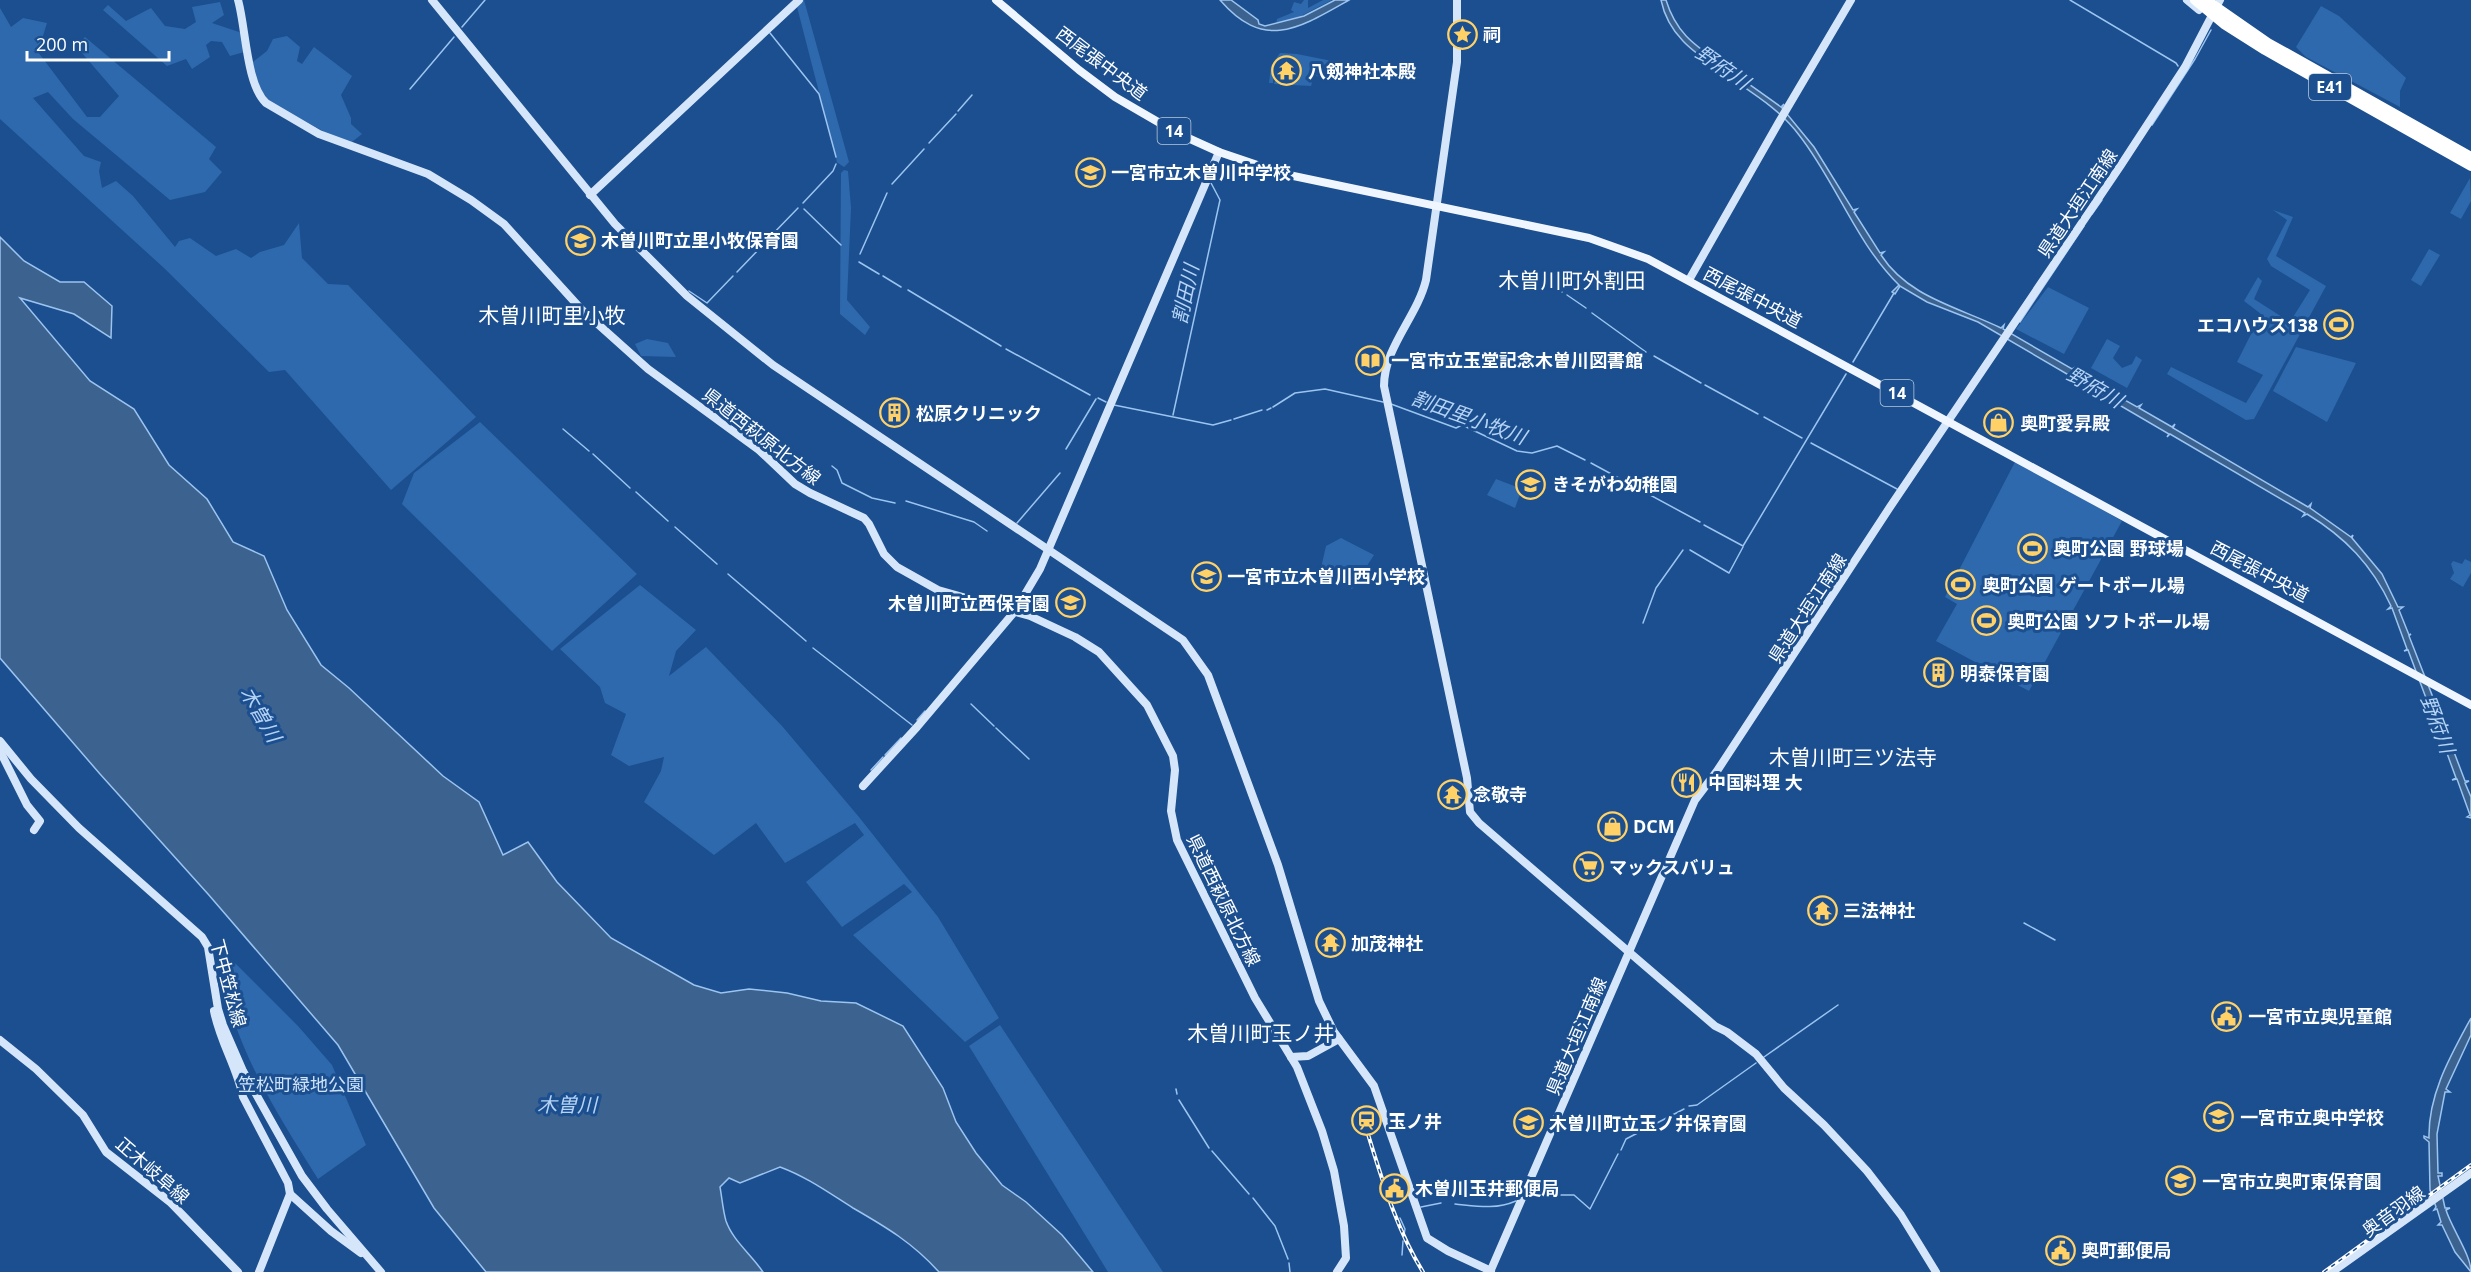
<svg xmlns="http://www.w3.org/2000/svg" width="2471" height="1272" font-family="'Open Sans','Noto Sans JP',sans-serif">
	<rect width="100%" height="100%" fill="#1b4f8f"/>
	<!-- green -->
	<g fill="#2e69ad">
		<polygon points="798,0 804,0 849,162 844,167 835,161 837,162 796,3"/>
		<polygon points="1304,0 1308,0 1308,8 1323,0 1332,0 1293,20 1276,24 1277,19 1294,12 1291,10 1294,2 1301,4"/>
		<polygon points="220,2 224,15 212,23 245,34 248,51 230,56 222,42 211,41 206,45 210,57 192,69 186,59 167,66 103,10 108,5 126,21 151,8 165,26 185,29 196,22 192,7"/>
		<polygon points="2321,6 2339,16 2406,78 2400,91 2400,107 2306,57 2296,47"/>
		<polygon points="0,8 11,27 23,18 47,23 38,52 87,117 100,117 119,96 76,46 85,37 216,147 209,159 222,172 205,192 170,200 73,119 48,92 33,98 84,156 101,162 99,171 102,188 116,181 133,196 175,247 179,241 190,238 216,256 236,249 251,258 260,252 284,245 299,223 302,258 328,284 348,285 476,417 391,490 285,370 269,372 164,268 0,119"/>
		<polygon points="287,36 300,47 297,61 302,64 314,47 352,76 341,95 351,118 351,124 362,134 348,145 258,95 249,65 267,51 273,39"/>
		<polygon points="1280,53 1297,54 1332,61 1329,73 1326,72 1325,77 1314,76 1311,86 1274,84 1280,64 1273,76 1273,83 1269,83 1271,66"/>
		<polygon points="844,170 848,171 851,208 847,300 870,327 865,335 840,314 841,173"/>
		<polygon points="2470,178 2471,201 2461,219 2450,213"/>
		<polygon points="2273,210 2293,217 2276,256 2326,286 2254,419 2246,420 2167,374 2171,367 2246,403 2263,375 2237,362 2261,314 2244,301 2258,277 2262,281 2254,299 2290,322 2310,290 2271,266 2267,259 2287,220"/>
		<polygon points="2429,249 2440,255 2421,286 2411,280"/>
		<polygon points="2048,287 2089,308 2064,354 2016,329"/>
		<polygon points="647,339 668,343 676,357 641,356 635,344"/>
		<polygon points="2107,339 2120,346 2113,358 2122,368 2132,364 2136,356 2142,360 2127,388 2091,368"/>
		<polygon points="2296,347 2356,363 2327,422 2273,391"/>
		<polygon points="480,422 637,574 552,651 402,504 414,473"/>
		<polygon points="2016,460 2122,521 2029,691 1936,641 1957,604 1945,597"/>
		<polygon points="1496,479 1522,489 1515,508 1487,495"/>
		<polygon points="1341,538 1374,555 1352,589 1321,568 1326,546"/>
		<polygon points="2465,559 2471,562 2471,573 2463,587 2450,579 2454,573 2451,564 2453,561 2462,564"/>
		<polygon points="640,585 696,630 676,651 669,676 706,647 782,726 859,817 938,917 999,1018 965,1042 853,935 912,892 904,884 842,927 806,882 864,835 855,823 785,863 756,823 714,855 644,802 661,771 664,757 629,766 611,755 626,714 605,703 600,687 560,649"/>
		<path d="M235 963 298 1026 332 1065 366 1145 318 1179C277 1113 233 1047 221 968Z"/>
		<polygon points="1000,1025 1163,1272 1108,1272 969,1046"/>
	</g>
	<!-- water -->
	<g fill="#3c6290" stroke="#9cc4f0" stroke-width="1.5">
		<path d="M1220 0H1231L1258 20 1259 24 1265 26 1304 16 1335 0H1349C1298 29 1264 51 1220 0Z"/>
		<path d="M1661 0H1666C1677 36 1698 47 1727 68L1731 65 1728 69 1781 107 1784 104 1782 108 1814 147 1853 210 1857 209 1854 212 1880 253 1884 252 1881 255C1908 297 1958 307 2001 328L2004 325 2003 329 2072 369 2076 367 2074 370 2088 378 2091 376 2089 380 2137 407 2141 405 2139 408 2172 427 2175 424 2173 428 2308 507 2311 504 2310 508 2351 537 2353 535 2352 538 2382 574 2398 607H2403L2399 610 2409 635 2411 634 2409 636 2434 700 2438 699 2435 702 2465 781H2469L2465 783 2471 797V818L2467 817 2470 815 2457 779 2452 780 2456 778 2436 723 2430 724 2435 722 2408 650 2404 651 2407 649 2392 608 2388 609 2391 606C2372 565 2345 537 2307 514L2303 516 2305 513 2170 434 2167 437 2169 434 2080 382 2076 385 2079 381 1978 322 1927 302 1900 286 1895 294 1892 292 1899 285C1856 243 1836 182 1799 135 1781 111 1757 96 1732 79L1729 81 1730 77C1700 56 1669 39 1661 0Z"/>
		<path d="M0 237 24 261 60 282H84L112 306 111 338 74 314 20 298 90 381 134 409 169 465 207 499 233 542 264 556 287 610 321 665 349 688 443 776 479 802 503 855 528 842 557 882 611 938 694 985 721 993 749 989 787 993 821 1001 856 1003 903 1026 943 1088 956 1122 976 1153 1002 1185 1026 1202 1062 1235 1093 1272H939C913 1243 886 1227 853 1208 829 1193 807 1177 780 1167L740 1183 729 1178 720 1187C722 1198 723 1211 726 1221 733 1241 752 1255 763 1272H486L434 1208 338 1045 208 894 100 774 0 658Z"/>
		<path d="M2471 1018V1035L2446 1089 2450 1092H2445L2437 1134 2438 1173H2442V1176H2438L2445 1208H2450L2446 1210C2452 1229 2471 1255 2471 1272L2455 1252 2442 1225H2438L2441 1222 2437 1209 2434 1210 2436 1207 2430 1190 2429 1142 2424 1138V1136L2429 1138C2428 1094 2451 1055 2471 1018Z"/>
	</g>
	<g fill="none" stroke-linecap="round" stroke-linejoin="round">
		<!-- stream -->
		<g stroke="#9cc4f0" stroke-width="1.5">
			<polyline points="2070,0 2176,63 2178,66"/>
			<polyline points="462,27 485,0"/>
			<polyline points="770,33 819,94 836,157"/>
			<polyline points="410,89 454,37"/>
			<polyline points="958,111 972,95"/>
			<polyline points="2152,125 2195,59 2211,30"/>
			<polyline points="929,143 956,114"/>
			<polyline points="892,184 924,149"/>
			<polyline points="803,203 833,171 836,164"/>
			<polyline points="804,209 841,245"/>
			<polyline points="2092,214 2102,200"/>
			<polyline points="766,241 798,208"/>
			<polyline points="860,254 887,193"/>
			<polyline points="859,262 879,274"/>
			<polyline points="737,272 762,246"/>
			<polyline points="883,276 901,287"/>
			<polyline points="1553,286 1562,292"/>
			<polyline points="908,290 1001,346"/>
			<polyline points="689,291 707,303 733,276"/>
			<polyline points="1567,295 1586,308"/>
			<polyline points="1592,313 1646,352"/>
			<polyline points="2020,322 2084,226"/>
			<polyline points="1006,349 1090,395"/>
			<polyline points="1654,356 1701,383"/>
			<polyline points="1853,362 1894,293"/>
			<polyline points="1705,385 1758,414"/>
			<polyline points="1098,398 1106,402"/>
			<polyline points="1391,404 1456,428 1462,425 1517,451 1532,453 1557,446 1585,460"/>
			<polyline points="1114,405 1213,425 1231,420"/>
			<polyline points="1273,407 1295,393 1325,389 1383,402"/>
			<polyline points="1267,410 1271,408"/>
			<polyline points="1173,415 1220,200 1210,181"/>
			<polyline points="1764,417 1802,438"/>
			<polyline points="1234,419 1262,410"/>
			<polyline points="563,429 589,451"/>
			<polyline points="1811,443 1897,489"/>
			<polyline points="1066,449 1096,399"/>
			<polyline points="593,454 630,488"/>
			<polyline points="1591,463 1700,522"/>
			<polyline points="832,466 837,470 842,483 872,498 895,503"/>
			<polyline points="636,492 668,521"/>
			<polyline points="906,501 974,522 987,531"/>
			<polyline points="1017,523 1060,473"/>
			<polyline points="1704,525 1743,546 1846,374"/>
			<polyline points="675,527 717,564"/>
			<polyline points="1690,550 1729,573 1743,547"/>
			<polyline points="728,574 806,641"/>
			<polyline points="1643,623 1656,588 1683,550"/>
			<polyline points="813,648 912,725"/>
			<polyline points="971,704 994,726"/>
			<polyline points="917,720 925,711"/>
			<polyline points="996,728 1029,759"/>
			<polyline points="885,755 901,738"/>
			<polyline points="871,770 883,757"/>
			<polyline points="2024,923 2055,940"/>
			<polyline points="1764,1057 1838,1005"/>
			<polyline points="1176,1089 1177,1094"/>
			<polyline points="1179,1100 1209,1148"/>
			<polyline points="1689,1106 1697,1105 1756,1063"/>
			<polyline points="1621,1150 1626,1139 1684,1109"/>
			<polyline points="1212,1151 1249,1194"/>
			<polyline points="1528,1195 1574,1195 1590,1209 1618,1154"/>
			<polyline points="1253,1198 1275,1226 1288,1259"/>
			<path d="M1455 1204C1476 1206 1495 1210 1516 1201"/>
			<polyline points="1421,1207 1441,1203"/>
			<polyline points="1400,1218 1405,1229 1404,1235"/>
			<polyline points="1402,1255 1403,1241"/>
			<polyline points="1289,1263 1290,1272"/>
		</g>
		<!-- secondary -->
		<g stroke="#d6e6fa" stroke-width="8">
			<path d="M238 0C246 28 246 84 266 103L319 134 428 174 471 200 504 224 581 309 648 369 759 450 795 484 810 493 864 518 869 524 884 554 897 567 938 590 1030 616 1075 637 1099 652 1147 705 1173 756 1175 770 1171 811 1177 840 1255 998 1297 1067 1322 1131 1334 1171 1344 1226 1346 1258 1337 1272"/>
			<polyline points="432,0 615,224 687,296 773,365 1183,640 1208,675 1225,721 1278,865 1319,1001 1334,1032 1374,1086 1427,1238 1448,1251 1491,1271"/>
			<path d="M1457 0V62L1426 280C1417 317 1384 347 1384 386L1467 778 1470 812 1479 823 1715 1026 1727 1032 1756 1054 1784 1088 1824 1125 1867 1171 1901 1215 1936 1272"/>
			<polyline points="2187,0 2199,10"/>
			<polyline points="590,195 799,0"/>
			<polyline points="1689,280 1779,122 1851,0"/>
			<polyline points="0,741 31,779 79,828 202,937 208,947 218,1009 223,1025 243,1071 302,1176 327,1209 381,1272"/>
			<polyline points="0,751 27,805 40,821 34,830"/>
			<polyline points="863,786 917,727 1015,611 1040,569 1219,152"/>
			<path d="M214 1011C220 1042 237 1067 243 1097L288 1183 290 1194 331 1231 361 1253"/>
			<polyline points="0,1040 36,1069 83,1115 106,1152 170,1202 238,1272"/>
			<polyline points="1291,1057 1308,1056 1339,1039"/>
			<polyline points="259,1272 290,1194"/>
			<polyline points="1490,1272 1695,800 1717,771 1890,507 2121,165 2185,67 2220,0"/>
			<polyline points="2332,1272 2471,1173"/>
		</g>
		<!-- primary -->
		<polyline stroke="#f0f6ff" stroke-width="8" points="996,0 1079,70 1115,97 1177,133 1219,152 1284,174 1589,238 1648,259 2471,705"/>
		<defs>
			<g id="rail">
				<path d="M1360 1109C1378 1164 1392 1222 1423 1272"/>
				<polyline points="2324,1272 2471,1165"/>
			</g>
		</defs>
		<!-- rail casing -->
		<use href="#rail" stroke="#fff" stroke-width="4"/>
		<!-- rail -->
		<use href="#rail" stroke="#1b4f8f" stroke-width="1.5" stroke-dasharray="4.5" stroke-linecap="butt"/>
		<!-- highway-bridge -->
		<g stroke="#fff" stroke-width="10">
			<polyline points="2195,0 2224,24 2265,50 2471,166"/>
			<polyline points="2206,0 2268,43 2471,157"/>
		</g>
	</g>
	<!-- icons -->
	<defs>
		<symbol id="sight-ring" viewBox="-11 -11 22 22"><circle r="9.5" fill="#1b4f8f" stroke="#ffd166" stroke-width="1.5"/><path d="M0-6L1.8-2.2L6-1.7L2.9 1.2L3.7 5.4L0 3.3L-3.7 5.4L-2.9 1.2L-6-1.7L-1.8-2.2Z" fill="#ffd166"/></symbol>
		<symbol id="temple-ring" viewBox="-11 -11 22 22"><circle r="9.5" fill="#1b4f8f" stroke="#ffd166" stroke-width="1.5"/><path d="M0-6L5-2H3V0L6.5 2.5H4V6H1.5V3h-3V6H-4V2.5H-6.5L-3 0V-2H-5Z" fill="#ffd166"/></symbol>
		<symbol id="school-ring" viewBox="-11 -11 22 22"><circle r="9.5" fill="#1b4f8f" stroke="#ffd166" stroke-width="1.5"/><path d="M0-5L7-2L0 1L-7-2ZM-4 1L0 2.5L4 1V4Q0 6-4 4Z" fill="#ffd166"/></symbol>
		<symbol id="stadium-ring" viewBox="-11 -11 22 22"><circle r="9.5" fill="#1b4f8f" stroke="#ffd166" stroke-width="1.5"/><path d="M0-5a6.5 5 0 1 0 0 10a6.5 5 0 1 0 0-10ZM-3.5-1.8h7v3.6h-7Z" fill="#ffd166"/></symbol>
		<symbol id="library-ring" viewBox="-11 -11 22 22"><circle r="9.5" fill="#1b4f8f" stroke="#ffd166" stroke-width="1.5"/><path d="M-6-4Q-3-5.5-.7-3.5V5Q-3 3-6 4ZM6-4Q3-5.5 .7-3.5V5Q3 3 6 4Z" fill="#ffd166"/></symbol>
		<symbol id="building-ring" viewBox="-11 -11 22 22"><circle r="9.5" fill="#1b4f8f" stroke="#ffd166" stroke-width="1.5"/><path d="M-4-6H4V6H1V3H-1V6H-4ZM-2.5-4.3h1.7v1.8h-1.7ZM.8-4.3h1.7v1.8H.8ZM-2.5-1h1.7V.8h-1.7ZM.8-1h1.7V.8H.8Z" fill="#ffd166"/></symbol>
		<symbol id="shop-ring" viewBox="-11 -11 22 22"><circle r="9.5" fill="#1b4f8f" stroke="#ffd166" stroke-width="1.5"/><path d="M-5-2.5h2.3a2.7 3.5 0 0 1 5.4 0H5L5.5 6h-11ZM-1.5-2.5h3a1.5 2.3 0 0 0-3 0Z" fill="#ffd166"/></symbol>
		<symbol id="restaurant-ring" viewBox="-11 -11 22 22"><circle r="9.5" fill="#1b4f8f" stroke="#ffd166" stroke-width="1.5"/><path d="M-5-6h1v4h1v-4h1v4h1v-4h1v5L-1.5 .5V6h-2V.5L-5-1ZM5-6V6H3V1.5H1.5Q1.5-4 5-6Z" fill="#ffd166"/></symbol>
		<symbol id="supermarket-ring" viewBox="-11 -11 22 22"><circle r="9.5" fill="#1b4f8f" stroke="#ffd166" stroke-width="1.5"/><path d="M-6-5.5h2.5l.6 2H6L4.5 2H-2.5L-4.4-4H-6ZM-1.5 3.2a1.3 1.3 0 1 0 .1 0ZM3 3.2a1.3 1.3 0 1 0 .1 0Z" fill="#ffd166"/></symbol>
		<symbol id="civic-ring" viewBox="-11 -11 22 22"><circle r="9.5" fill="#1b4f8f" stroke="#ffd166" stroke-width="1.5"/><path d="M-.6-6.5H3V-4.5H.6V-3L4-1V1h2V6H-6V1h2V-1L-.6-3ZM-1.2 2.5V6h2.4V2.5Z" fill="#ffd166"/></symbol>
		<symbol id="station-ring" viewBox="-11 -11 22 22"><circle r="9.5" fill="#1b4f8f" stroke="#ffd166" stroke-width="1.5"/><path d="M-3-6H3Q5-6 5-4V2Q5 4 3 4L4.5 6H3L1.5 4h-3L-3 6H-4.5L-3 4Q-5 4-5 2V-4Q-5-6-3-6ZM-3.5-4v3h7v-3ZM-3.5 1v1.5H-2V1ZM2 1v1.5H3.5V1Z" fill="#ffd166"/></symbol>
	</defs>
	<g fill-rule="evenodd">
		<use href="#sight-ring" x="1446" y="18" width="33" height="33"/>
		<use href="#temple-ring" x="1270" y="54" width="33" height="33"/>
		<use href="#school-ring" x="1074" y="156" width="33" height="33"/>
		<use href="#school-ring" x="564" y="224" width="33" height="33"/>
		<use href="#stadium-ring" x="2322" y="308" width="33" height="33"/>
		<use href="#library-ring" x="1354" y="344" width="33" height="33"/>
		<use href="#building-ring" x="878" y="396" width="33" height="33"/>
		<use href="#shop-ring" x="1982" y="406" width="33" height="33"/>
		<use href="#school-ring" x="1514" y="468" width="33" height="33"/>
		<use href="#stadium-ring" x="2016" y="532" width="33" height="33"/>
		<use href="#school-ring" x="1190" y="560" width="33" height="33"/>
		<use href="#stadium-ring" x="1944" y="568" width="33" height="33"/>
		<use href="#school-ring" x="1054" y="586" width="33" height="33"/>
		<use href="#stadium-ring" x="1970" y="604" width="33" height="33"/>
		<use href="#building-ring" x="1922" y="656" width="33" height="33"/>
		<use href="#restaurant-ring" x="1670" y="766" width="33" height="33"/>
		<use href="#temple-ring" x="1436" y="778" width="33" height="33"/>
		<use href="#shop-ring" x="1596" y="810" width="33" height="33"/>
		<use href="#supermarket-ring" x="1572" y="850" width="33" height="33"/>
		<use href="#temple-ring" x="1806" y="894" width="33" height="33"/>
		<use href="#temple-ring" x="1314" y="926" width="33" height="33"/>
		<use href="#civic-ring" x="2210" y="1000" width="33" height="33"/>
		<use href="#school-ring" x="2202" y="1100" width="33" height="33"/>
		<use href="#station-ring" x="1350" y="1104" width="33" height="33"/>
		<use href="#school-ring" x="1512" y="1106" width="33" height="33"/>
		<use href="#school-ring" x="2164" y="1164" width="33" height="33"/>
		<use href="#civic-ring" x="1378" y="1172" width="33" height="33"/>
		<use href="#civic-ring" x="2044" y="1234" width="33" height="33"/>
	</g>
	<g text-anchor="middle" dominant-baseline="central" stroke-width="6" stroke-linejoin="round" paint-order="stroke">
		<!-- shield labels -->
		<g fill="#1b4f8f" stroke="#bbcadd" stroke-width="1.5">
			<rect x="2309" y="74" width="42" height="26" rx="4.5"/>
			<rect x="1157.5" y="118" width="33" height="26" rx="4.5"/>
			<rect x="1880.5" y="380" width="33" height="26" rx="4.5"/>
		</g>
		<g font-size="16" font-weight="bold" fill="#fff">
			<text x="2330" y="87">E41</text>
			<text x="1174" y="131">14</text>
			<text x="1897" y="393">14</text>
		</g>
		<!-- poi labels -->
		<g font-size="18" font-weight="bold" fill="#fff" stroke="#1b4f8f" text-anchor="start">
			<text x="1483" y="34">祠</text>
			<text x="1308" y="71">八剱神社本殿</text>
			<text x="1111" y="172">一宮市立木曽川中学校</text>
			<text x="601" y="240">木曽川町立里小牧保育園</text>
			<text x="2318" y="325" text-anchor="end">エコハウス138</text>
			<text x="1391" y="360">一宮市立玉堂記念木曽川図書館</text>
			<text x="916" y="413">松原クリニック</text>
			<text x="2020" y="423">奥町愛昇殿</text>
			<text x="1552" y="484">きそがわ幼稚園</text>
			<text x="2053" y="548">奥町公園 野球場</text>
			<text x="1227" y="576">一宮市立木曽川西小学校</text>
			<text x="1982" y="585">奥町公園 ゲートボール場</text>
			<text x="1050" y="603" text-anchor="end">木曽川町立西保育園</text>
			<text x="2007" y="621">奥町公園 ソフトボール場</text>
			<text x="1960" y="673">明泰保育園</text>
			<text x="1708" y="782">中国料理 大</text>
			<text x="1473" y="794">念敬寺</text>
			<text x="1633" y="826">DCM</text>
			<text x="1609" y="867">マックスバリュ</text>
			<text x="1843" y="910">三法神社</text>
			<text x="1351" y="943">加茂神社</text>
			<text x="2248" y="1016">一宮市立奥児童館</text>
			<text x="2240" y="1117">一宮市立奥中学校</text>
			<text x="1388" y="1121">玉ノ井</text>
			<text x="1549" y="1123">木曽川町立玉ノ井保育園</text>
			<text x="2202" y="1181">一宮市立奥町東保育園</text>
			<text x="1415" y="1188">木曽川玉井郵便局</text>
			<text x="2081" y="1250">奥町郵便局</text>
		</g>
		<!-- street labels -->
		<g font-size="18" fill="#fff" stroke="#1b4f8f">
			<text transform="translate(1102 63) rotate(37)">西尾張中央道</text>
			<text transform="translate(2077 203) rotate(-56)">県道大垣江南線</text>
			<text transform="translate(1753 297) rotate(28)">西尾張中央道</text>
			<text transform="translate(762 436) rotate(38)">県道西萩原北方線</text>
			<text transform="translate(2260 571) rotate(28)">西尾張中央道</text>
			<text transform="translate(1807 608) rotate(-57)">県道大垣江南線</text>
			<text transform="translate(1224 900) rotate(64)">県道西萩原北方線</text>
			<text transform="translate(229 983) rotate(75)">下中笠松線</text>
			<text transform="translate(1576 1036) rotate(-67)">県道大垣江南線</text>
			<text transform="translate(153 1170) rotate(41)">正木岐阜線</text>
			<text transform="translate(2393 1211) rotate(-36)">奥音羽線</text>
		</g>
		<!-- park labels -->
		<g font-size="18" fill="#cfe3fa" stroke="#1b4f8f">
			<text x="301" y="1084">笠松町緑地公園</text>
		</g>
		<!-- water labels -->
		<g font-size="20" font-style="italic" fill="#b5d3f5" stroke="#1b4f8f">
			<text transform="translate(1723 67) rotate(35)">野府川</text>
			<text transform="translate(1185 294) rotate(-78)">割田川</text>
			<text transform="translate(2095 387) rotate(30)">野府川</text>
			<text transform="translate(1469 417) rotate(20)">割田里小牧川</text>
			<text transform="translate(261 714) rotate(60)">木曽川</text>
			<text transform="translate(2438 724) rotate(69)">野府川</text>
			<text x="567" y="1104">木曽川</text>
		</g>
		<!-- quarter labels -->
		<g font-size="21" fill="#fff" stroke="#1b4f8f">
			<text x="1572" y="280">木曽川町外割田</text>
			<text x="552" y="315">木曽川町里小牧</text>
			<text x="1853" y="757">木曽川町三ツ法寺</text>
			<text x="1261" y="1033">木曽川町玉ノ井</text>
		</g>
	</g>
	<!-- scale -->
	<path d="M27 51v9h142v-9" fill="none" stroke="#ffffff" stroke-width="3"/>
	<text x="36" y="51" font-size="18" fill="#ffffff" stroke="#1b4f8f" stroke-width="4.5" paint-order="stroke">200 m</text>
</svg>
